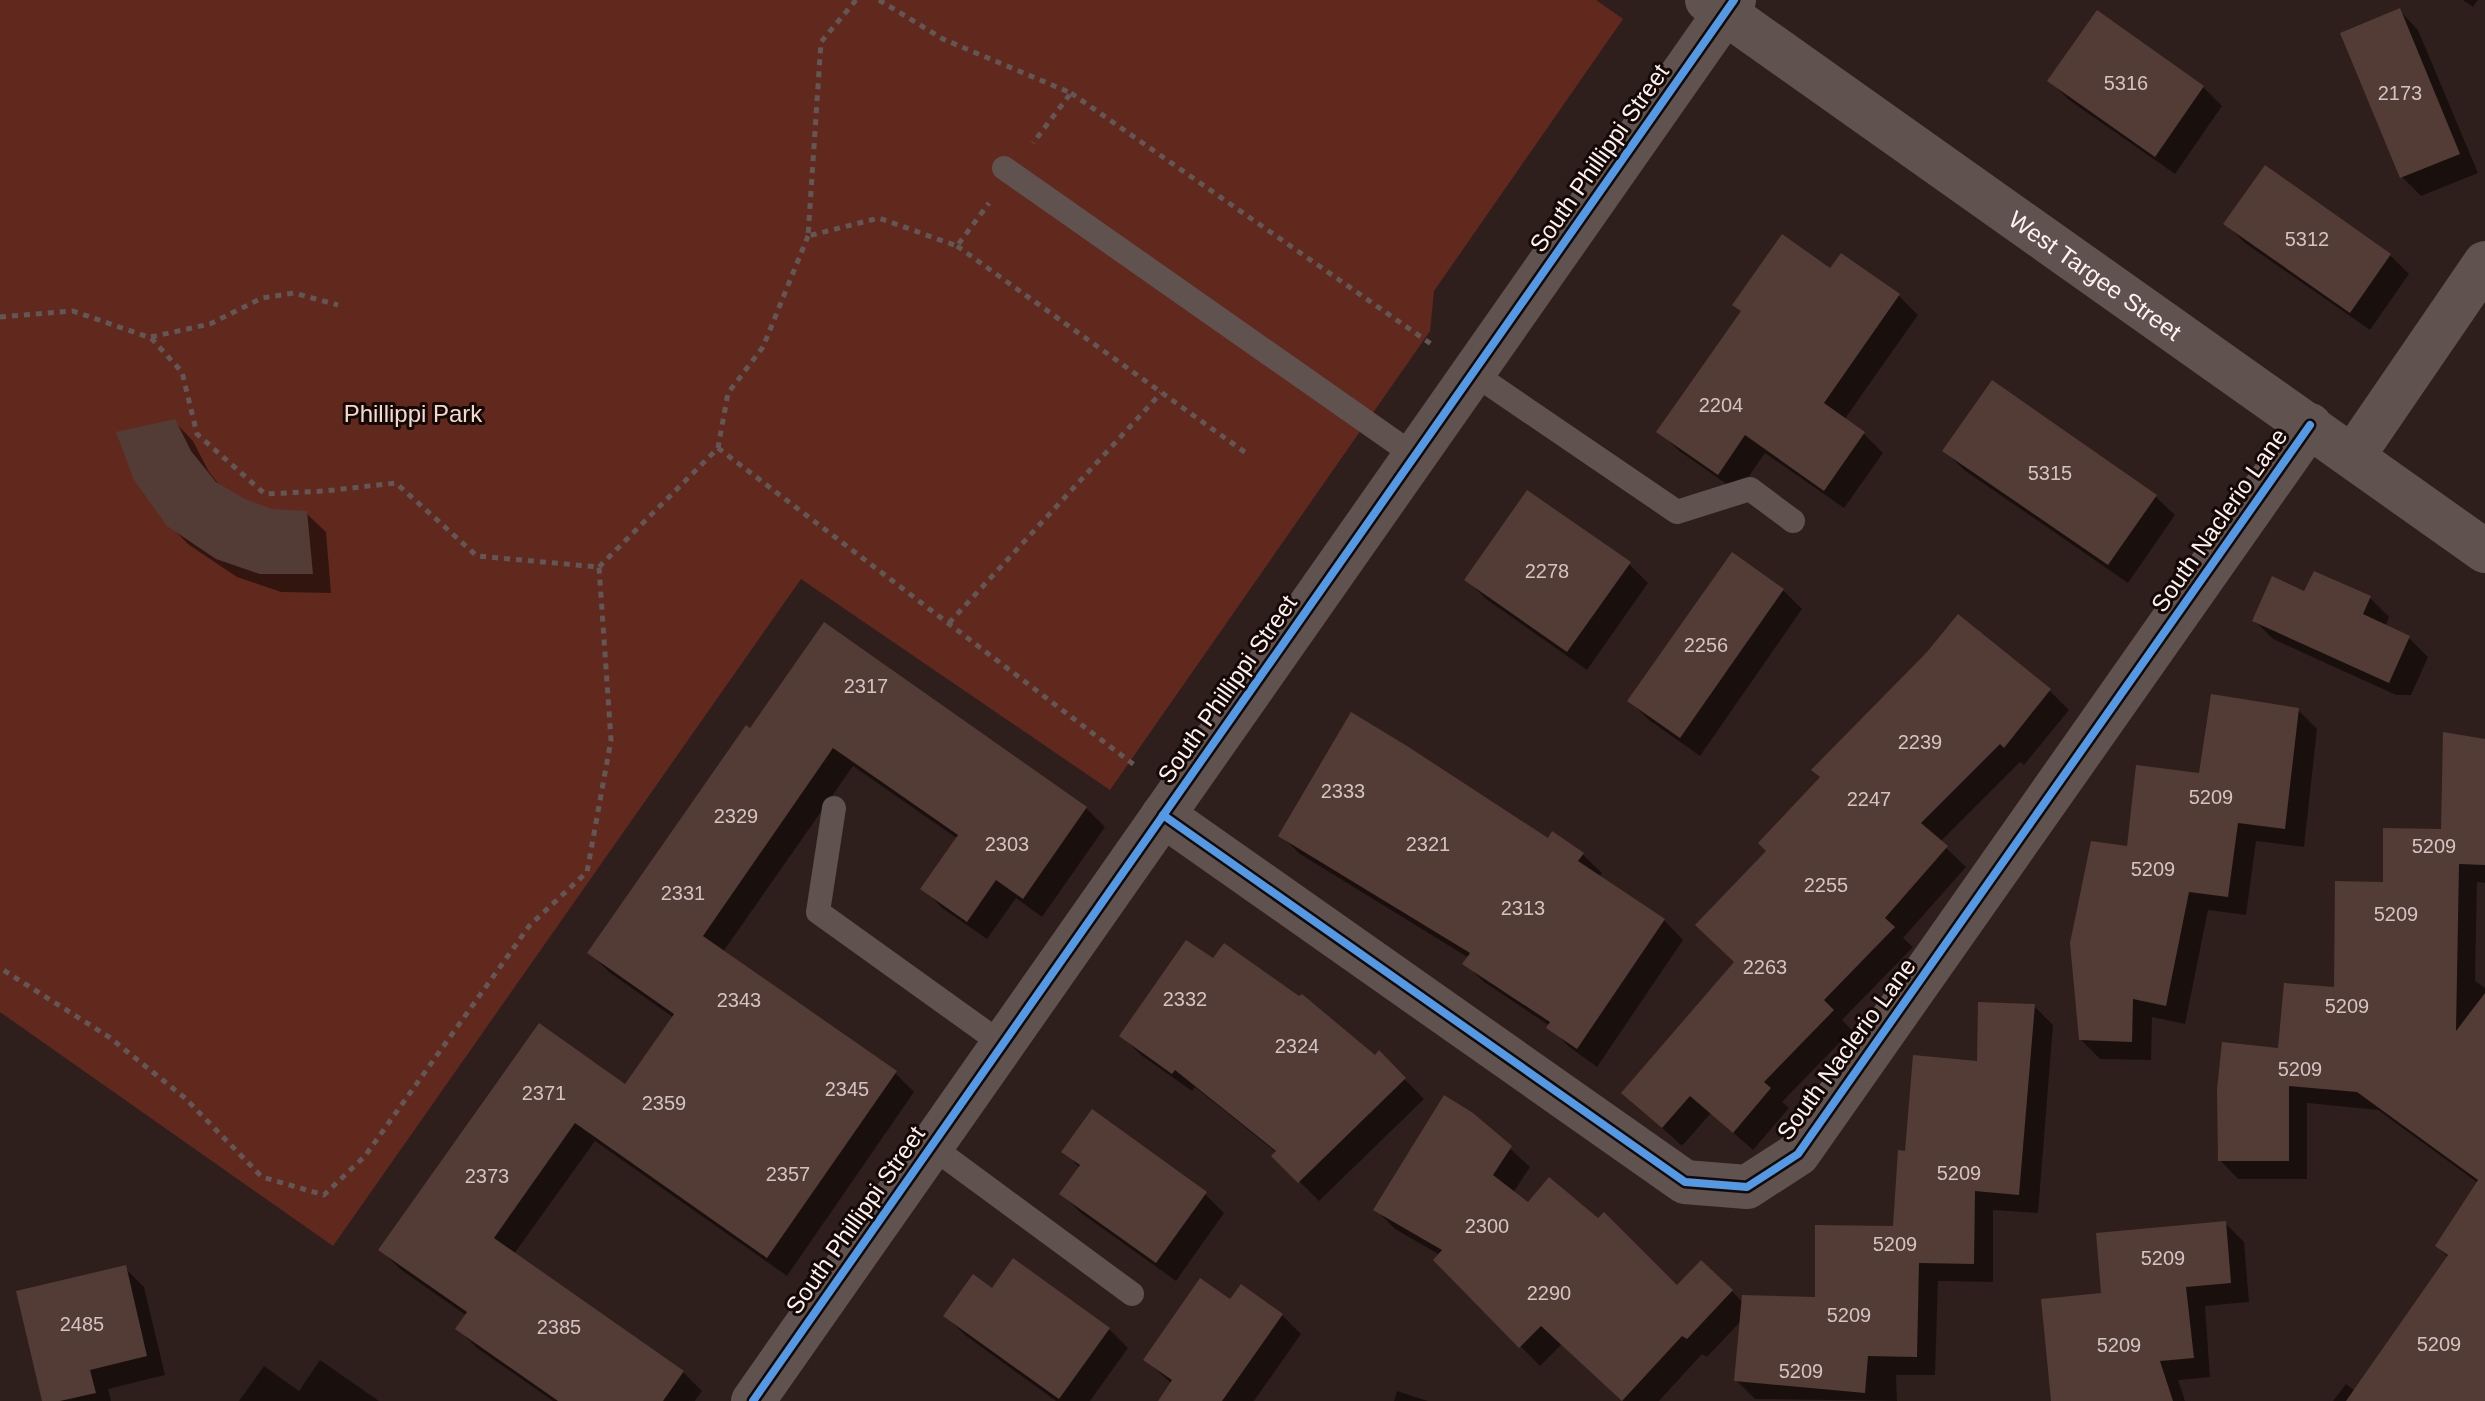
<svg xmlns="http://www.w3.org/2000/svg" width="2485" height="1401" font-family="Helvetica,sans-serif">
	<rect width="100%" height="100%" fill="#2f1f1c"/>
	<!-- green -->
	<polygon fill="#61291e" points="0,0 1596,0 1623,19 1434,291 1430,331 1110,790 801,579 333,1246 0,1012"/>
	<!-- shadow -->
	<g fill="#0007">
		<polygon points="2463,0 2478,0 2473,7"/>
		<polygon points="2399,10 2418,30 2478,173 2421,196 2402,177"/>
		<polygon points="2050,81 2203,87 2222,106 2175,174 2069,100"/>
		<polygon points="2226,224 2390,255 2409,274 2370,330 2245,243"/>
		<polygon points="1842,256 1899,296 1918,315 1844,420 1864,434 1883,453 1844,508 1765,453 1738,492 1678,450 1659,431 1742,312 1735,305 1831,271"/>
		<polygon points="174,421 193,441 209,472 222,488 244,501 272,511 306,513 326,532 331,593 281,592 237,577 189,545 168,524"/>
		<polygon points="1945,451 2155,496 2175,515 2128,583 1964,470"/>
		<polygon points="1629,564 1648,583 1587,670 1486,599 1467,580"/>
		<polygon points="1783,590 1802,609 1700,756 1649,720 1630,701"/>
		<polygon points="2305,593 2370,598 2389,617 2385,627 2409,638 2428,657 2411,695 2396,695 2273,639 2254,620"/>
		<polygon points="1958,617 2050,691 2069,710 2024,765 2020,762 1940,842 1966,867 1903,938 1913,947 1842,1020 1852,1030 1782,1102 1789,1108 1753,1150 1711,1113 1682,1146 1624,1093 1737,963 1769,852 1822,778"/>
		<polygon points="824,625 1086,808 1105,827 1042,917 1016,898 987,939 942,908 923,888 958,839 853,766 723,952 895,1073 914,1092 787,1276 595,1141 514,1254 683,1372 702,1391 695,1401 553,1401 477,1348 458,1329 467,1316 400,1269 381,1250 625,1087 674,1018 609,972 590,953"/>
		<polygon points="2298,710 2317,729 2304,847 2256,841 2246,915 2208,910 2185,1024 2152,1017 2151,1060 2100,1059 2080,1039 2129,848 2201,775"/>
		<polygon points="2485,741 2485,883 2477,882 2475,981 2485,988 2485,1401 2333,1401 2346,1384 2355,1391 2449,1258 2437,1246 2478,1183 2378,1110 2307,1103 2307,1179 2238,1179 2220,1160 2280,1050 2336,990 2385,884 2443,831"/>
		<polygon points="1280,835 1548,840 1582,854 1602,873 1599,877 1664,920 1683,940 1597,1067 1568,1046 1550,1026 1484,982 1465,963 1469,958 1300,854"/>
		<polygon points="2034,1006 2053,1025 2038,1213 1993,1210 1993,1282 1938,1281 1935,1375 1896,1375 1897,1401 1755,1399 1736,1380 1742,1320 1707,1357 1702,1354 1659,1401 1623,1401 1562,1344 1540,1366 1436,1260 1440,1255 1395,1229 1376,1210 1472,1114 1530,1167 1513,1193 1528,1204 1678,1288 1732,1291 1743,1303 1817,1299 1895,1228 1907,1153 1979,1063"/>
		<polygon points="1122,1036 1375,1057 1379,1053 1424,1099 1319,1201 1274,1156 1277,1153 1195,1087 1192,1091 1141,1055"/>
		<polygon points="1064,1151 1205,1194 1224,1213 1176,1281 1081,1213 1062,1194 1080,1168"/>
		<polygon points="2225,1223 2244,1242 2249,1302 2205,1306 2210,1377 2178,1380 2185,1401 2053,1401 2103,1295"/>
		<polygon points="125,1268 144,1287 165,1375 108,1389 111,1401 45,1401"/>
		<polygon points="992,1291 1109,1329 1128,1348 1090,1401 1056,1401 965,1335 946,1316"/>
		<polygon points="1282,1315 1301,1334 1254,1401 1164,1401 1172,1384 1146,1360"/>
		<polygon points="320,1360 379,1401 239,1401 264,1366 299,1391"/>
		<polygon points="1397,1391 1428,1401 1394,1401"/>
	</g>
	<!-- building -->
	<g fill="#533b36">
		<polygon points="2400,8 2460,154 2400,178 2340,33"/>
		<polygon points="2097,10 2204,86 2155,157 2047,81"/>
		<polygon points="2265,165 2391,254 2350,313 2223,224"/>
		<polygon points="1782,234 1830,268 1841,253 1900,294 1824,403 1865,432 1824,491 1745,435 1718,475 1656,432 1741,311 1732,305"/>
		<polygon points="1992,380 2157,495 2108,565 1942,451"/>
		<polygon points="175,419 191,451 216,482 245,499 272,509 307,511 313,574 260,574 216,559 167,526 134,480 116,432"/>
		<polygon points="1527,490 1631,562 1567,652 1464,580"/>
		<polygon points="1732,552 1784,589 1680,738 1627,701"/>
		<polygon points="2314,571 2371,596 2363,614 2410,636 2389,683 2252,621 2272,576 2304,591"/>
		<polygon points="1958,614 2051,689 2004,748 2000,744 1921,823 1948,846 1885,918 1895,927 1824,1000 1834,1010 1764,1082 1771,1088 1733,1133 1690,1096 1662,1128 1621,1093 1734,962 1695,925 1766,851 1758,843 1820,777 1811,770 1927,652"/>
		<polygon points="824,622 1087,807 1023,899 996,880 967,922 920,889 958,835 833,748 703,936 897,1071 767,1258 575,1123 494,1238 684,1371 663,1401 558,1401 455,1329 467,1312 378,1250 539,1023 625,1084 674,1014 587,953 746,725 750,728"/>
		<polygon points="2211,694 2299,708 2285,829 2238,823 2228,897 2189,892 2166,1006 2133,999 2132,1042 2079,1040 2070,943 2091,841 2127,846 2136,765 2199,773"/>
		<polygon points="1351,712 1407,746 1548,838 1552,831 1584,853 1578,861 1665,919 1577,1049 1546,1028 1550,1022 1462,964 1470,953 1278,836"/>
		<polygon points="2443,732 2485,739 2485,865 2459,864 2456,1031 2485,993 2485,1401 2346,1401 2448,1255 2435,1246 2478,1180 2357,1092 2289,1086 2289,1161 2218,1161 2217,1089 2222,1042 2278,1048 2284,983 2334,987 2335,881 2383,882 2383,828 2441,829"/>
		<polygon points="1186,940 1213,958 1224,943 1299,996 1302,994 1375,1055 1379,1050 1406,1078 1298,1183 1271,1156 1276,1151 1175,1070 1172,1074 1119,1036"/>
		<polygon points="1978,1002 2035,1004 2019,1195 1975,1191 1974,1264 1919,1263 1917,1357 1868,1356 1865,1393 1734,1381 1742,1295 1815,1297 1815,1225 1893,1226 1898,1150 1905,1151 1913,1055 1977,1061"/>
		<polygon points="1444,1095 1473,1113 1512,1146 1493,1175 1528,1202 1549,1177 1598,1218 1604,1212 1677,1285 1701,1260 1733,1290 1687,1339 1682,1336 1622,1401 1541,1326 1519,1348 1433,1260 1442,1250 1373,1210"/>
		<polygon points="1092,1109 1207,1192 1156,1263 1059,1194 1080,1165 1061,1152"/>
		<polygon points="2226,1221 2231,1283 2186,1287 2194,1358 2160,1361 2173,1401 2051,1401 2041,1299 2101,1293 2096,1233"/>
		<polygon points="1013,1258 1110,1328 1059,1399 943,1316 973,1274 992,1288"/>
		<polygon points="126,1265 147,1356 90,1370 96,1393 60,1401 42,1401 16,1291"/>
		<polygon points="1200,1278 1230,1299 1241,1284 1283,1314 1222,1401 1158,1401 1172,1380 1143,1360"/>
	</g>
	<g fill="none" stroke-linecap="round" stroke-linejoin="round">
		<!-- path -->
		<g stroke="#625755" stroke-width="5" stroke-dasharray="6 6" stroke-linecap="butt">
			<polyline points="856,0 821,42 808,236 879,218 957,246 989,203"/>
			<polyline points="879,0 943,39 1071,93 1033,143"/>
			<polyline points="1071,93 1434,346"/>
			<polyline points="957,246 1246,453"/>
			<polyline points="0,317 73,311 151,338 182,372 197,434 265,494 325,491 396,483 477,556 599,567 611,740 587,872 530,925 365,1156 324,1195 262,1177 185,1098 109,1037 0,968"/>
			<polyline points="151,337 210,324 262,298 294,293 338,305"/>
			<polyline points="718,448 1137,767"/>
			<polyline points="599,567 718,448 728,393 763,347 808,236"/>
			<polyline points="949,623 1161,393"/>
		</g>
		<!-- service -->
		<g stroke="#5f524f" stroke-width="24">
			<polyline points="1004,168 1415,456"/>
			<polyline points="1473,373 1677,512 1750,489 1793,521"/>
			<polyline points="834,808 818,912 1002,1044"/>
			<polyline points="931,1146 1132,1294"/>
		</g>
		<!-- minor -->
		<g stroke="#5f524f" stroke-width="44">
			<polyline points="2353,456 2485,263"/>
			<polyline points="1163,815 1685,1182 1747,1187 1798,1154 2310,425"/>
			<polyline points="753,1401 1734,0"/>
		</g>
		<!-- tertiary -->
		<path stroke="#5f524f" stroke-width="44" id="s1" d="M1707 0 2485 551"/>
		<defs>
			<g id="cycleway">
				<polyline points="1163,815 1685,1182 1747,1187 1798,1154 2310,425"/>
				<polyline points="753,1401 1734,0"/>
			</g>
		</defs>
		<!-- cycleway casing -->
		<use href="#cycleway" stroke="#150906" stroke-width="13"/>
		<!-- cycleway -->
		<use href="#cycleway" stroke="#5399e6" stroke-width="8"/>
	</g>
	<g text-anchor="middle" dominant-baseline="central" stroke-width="6" stroke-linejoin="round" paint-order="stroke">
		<!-- number labels -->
		<g font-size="20" fill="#d3c4c1">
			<text x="2126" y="83">5316</text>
			<text x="2400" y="93">2173</text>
			<text x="2307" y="239">5312</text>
			<text x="1721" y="405">2204</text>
			<text x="2050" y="473">5315</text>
			<text x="1547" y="571">2278</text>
			<text x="1706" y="645">2256</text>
			<text x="866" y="686">2317</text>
			<text x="1920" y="742">2239</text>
			<text x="1343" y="791">2333</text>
			<text x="2211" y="797">5209</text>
			<text x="1869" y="799">2247</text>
			<text x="736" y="816">2329</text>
			<text x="1007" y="844">2303</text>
			<text x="1428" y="844">2321</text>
			<text x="2434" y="846">5209</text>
			<text x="2153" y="869">5209</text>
			<text x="1826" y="885">2255</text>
			<text x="683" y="893">2331</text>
			<text x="1523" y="908">2313</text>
			<text x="2396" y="914">5209</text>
			<text x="1765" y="967">2263</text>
			<text x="1185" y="999">2332</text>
			<text x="739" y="1000">2343</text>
			<text x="2347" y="1006">5209</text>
			<text x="1297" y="1046">2324</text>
			<text x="2300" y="1069">5209</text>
			<text x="847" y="1089">2345</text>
			<text x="544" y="1093">2371</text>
			<text x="664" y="1103">2359</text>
			<text x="1959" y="1173">5209</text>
			<text x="788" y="1174">2357</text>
			<text x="487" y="1176">2373</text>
			<text x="1487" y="1226">2300</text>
			<text x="1895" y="1244">5209</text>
			<text x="2163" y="1258">5209</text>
			<text x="1549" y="1293">2290</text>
			<text x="1849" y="1315">5209</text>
			<text x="82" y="1324">2485</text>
			<text x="559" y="1327">2385</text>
			<text x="2439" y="1344">5209</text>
			<text x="2119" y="1345">5209</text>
			<text x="1801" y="1371">5209</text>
		</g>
		<!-- street labels -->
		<g font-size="24" fill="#fef1ef" stroke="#150906">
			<text transform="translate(1599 158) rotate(-55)">South Phillippi Street</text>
			<text stroke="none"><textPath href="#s1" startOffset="476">West Targee Street</textPath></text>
			<text transform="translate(2219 520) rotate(-55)">South Naclerio Lane</text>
			<text transform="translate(1227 689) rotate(-55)">South Phillippi Street</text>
			<text transform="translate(1846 1049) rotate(-54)">South Naclerio Lane</text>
			<text transform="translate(855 1220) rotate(-55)">South Phillippi Street</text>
		</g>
		<!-- park labels -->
		<g font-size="24" fill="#f4d8d2" stroke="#150906">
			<text x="413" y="413">Phillippi Park</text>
		</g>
	</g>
</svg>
